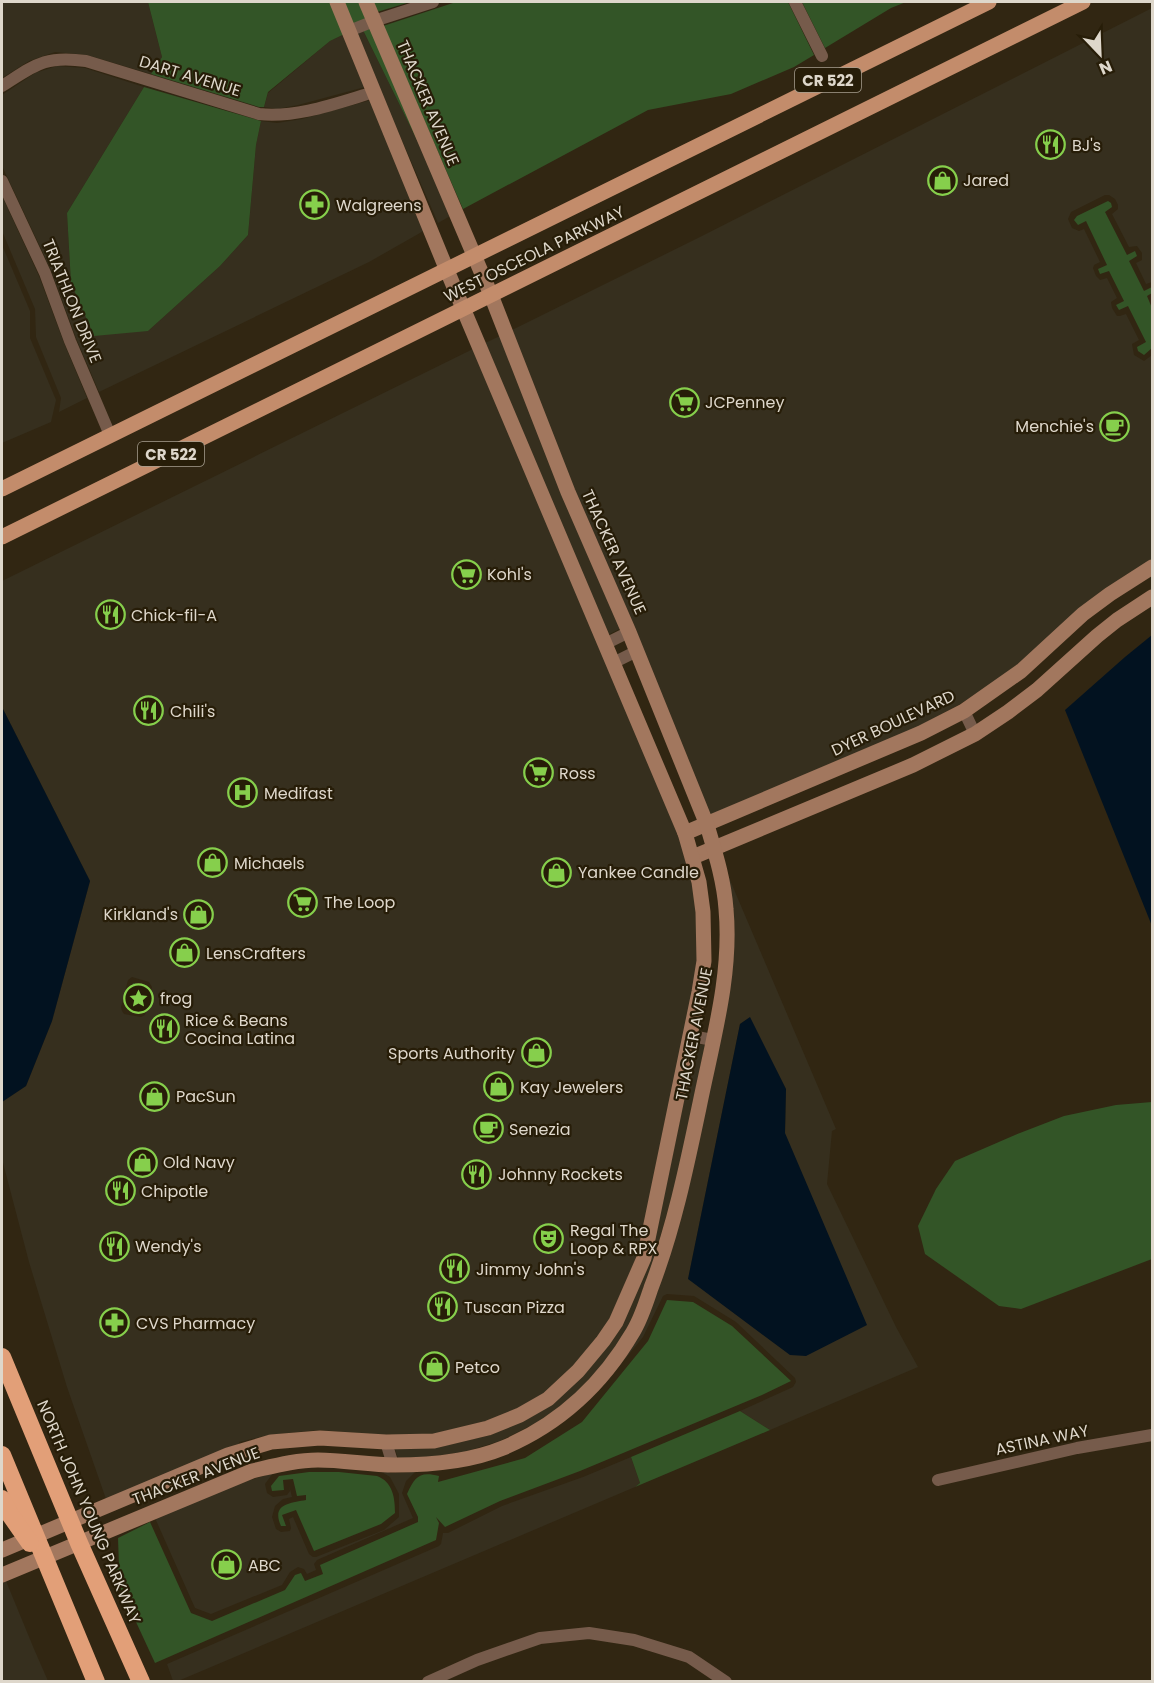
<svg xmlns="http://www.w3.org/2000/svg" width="1154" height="1683" font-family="Poppins,sans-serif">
	<rect width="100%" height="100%" fill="#312612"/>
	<!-- commercial -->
	<g fill="#362f1e" fill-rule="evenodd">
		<polygon points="2,2 148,2 162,57 151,74 87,55 55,52 29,61 2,78"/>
		<polygon points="1152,8 1152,282 1146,284 1136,263 1142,260 1142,253 1137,246 1129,247 1112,214 1118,209 1118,205 1115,199 1109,195 1105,195 1071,212 1068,219 1072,228 1079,231 1084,229 1100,262 1094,265 1093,268 1096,276 1100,280 1107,278 1117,298 1111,302 1112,308 1117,316 1120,316 1126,314 1139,340 1132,344 1134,355 1144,361 1152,355 1152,559 1106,588 1017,665 987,687 960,704 918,727 710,815 574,490 512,330 700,237"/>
		<polygon points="361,26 439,185 452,215 438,223 380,90 365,87 298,105 277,109 264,107 268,93 330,41"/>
		<polygon points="57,66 85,68 144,87 67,213 71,283 148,331 220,266 248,235 256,145 261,121 277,123 302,119 371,100 427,229 369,262 99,392 76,338 51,270 2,166 2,95 35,73"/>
		<polygon points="2,196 39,276 64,343 87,398 59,412 61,398 36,337 35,309 2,231"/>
		<polygon points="2,245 30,311 30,338 56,400 51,422 2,443"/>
		<polygon points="500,336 621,628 608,635 485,343"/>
		<path d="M473 349 679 835 693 882 696 912 697 960 693 990 638 1255 610 1318 598 1336 573 1366 544 1393 517 1409 486 1421 433 1434 391 1435 390 1434 385 1435 319 1430 269 1435 239 1442V1444L106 1499 67 1387 29 1262 2 1159V1102L26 1086 52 1021 90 881 2 707V581ZM132 977 149 982 152 987 145 1015 141 1017 124 1014 122 1011 121 1007 128 980Z"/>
		<path d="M727 873 836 1129 832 1131 827 1184 896 1327 918 1367 770 1430 740 1411 793 1387 796 1382 795 1378 736 1322 694 1296 667 1294 663 1296 643 1337 612 1375 624 1359 718 1048ZM749 1018 786 1089 785 1133 688 1279 740 1024Z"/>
		<polygon points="696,1044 705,1045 679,1171 652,1266 629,1326 614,1350 593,1378 559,1408 534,1424 500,1441 464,1452 428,1457 398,1458 395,1449 435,1448 491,1435 552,1404 650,1261"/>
		<polygon points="631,1457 640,1483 635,1487 178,1681 173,1681 167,1664 439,1546 441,1544 443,1533 448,1533 502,1506 583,1477"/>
		<polygon points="380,1471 389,1472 390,1473 415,1472 406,1481 402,1493 413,1518 317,1560 314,1564 316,1570 307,1574 304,1569 298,1567 290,1572 282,1585 211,1614 195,1608 155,1518 229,1487 230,1488 234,1485 273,1473 265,1484 267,1493 273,1497 287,1495 290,1491 289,1485 292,1497 283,1499 275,1506 272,1517 276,1529 281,1532 290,1531 291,1528 289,1519 293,1517 309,1554 313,1557 316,1557 384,1530 399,1517 399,1494 390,1477"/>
		<polygon points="6,1581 34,1649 48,1681 2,1682 2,1583"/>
	</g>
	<!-- green -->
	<g fill="#335527">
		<polygon points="148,2 359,2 439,185 361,26 330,41 268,92 264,107 259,107 151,74 162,57"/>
		<polygon points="373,2 410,2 377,12"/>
		<polygon points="456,2 788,2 814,55 794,67 731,94 648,110 463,209 383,26"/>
		<polygon points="802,2 906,2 891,8 825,48"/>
		<polygon points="144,87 261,121 256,145 248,235 220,266 148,331 94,336 71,283 67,213"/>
		<polygon points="1108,201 1111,203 1112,207 1105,212 1127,255 1135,251 1137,256 1129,261 1144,291 1152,287 1152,293 1147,296 1152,308 1152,348 1144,355 1138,351 1137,347 1146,342 1128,306 1119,310 1116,305 1124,301 1109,271 1100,274 1098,269 1107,265 1086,221 1078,225 1074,220 1077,216"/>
		<polygon points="133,983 136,984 135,992 141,993 143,986 146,987 140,1011 137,1011 138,1004 132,1003 130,1010 127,1009"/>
		<polygon points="1152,1102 1152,1259 1021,1309 999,1306 925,1254 918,1226 936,1189 955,1161 1015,1135 1064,1116 1116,1105"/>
		<path d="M667 1300 693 1302 732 1326 791 1381 762 1395 580 1471 500 1501 445 1527 436 1517 439 1523 436 1540 155 1663 112 1570 119 1567 118 1538 150 1522 191 1613 212 1621 285 1590 295 1575 301 1573 305 1581 323 1574 320 1565 418 1522V1517L407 1494C415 1476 420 1471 439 1476L438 1482 525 1458 582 1422 648 1341Z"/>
		<polygon points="740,1411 770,1430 635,1487 640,1483 631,1457"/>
		<path d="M309 1472H339L377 1476C393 1482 395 1498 395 1513L381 1524 314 1551 296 1510 282 1515 286 1526H281C271 1504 290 1503 306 1500V1495L297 1496 293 1479 283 1480 284 1490 272 1491 271 1486 279 1476Z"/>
	</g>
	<!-- water -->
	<g fill="#021220">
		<polygon points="1152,635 1152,926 1065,710 1125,657"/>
		<polygon points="2,707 90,881 52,1021 26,1086 2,1102"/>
		<polygon points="750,1017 786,1089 785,1133 867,1325 806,1356 790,1355 688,1279 740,1024"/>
	</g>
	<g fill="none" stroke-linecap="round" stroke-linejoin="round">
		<!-- street -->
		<g stroke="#765b4b" stroke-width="12">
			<polyline points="795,2 822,56"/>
			<polyline points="349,31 374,21 433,2"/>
			<path d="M2 86C35 65 45 55 86 61L259 114C298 118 337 103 374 92"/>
			<polyline points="2,181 45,273 70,341 110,435"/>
			<polyline points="605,644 629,632"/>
			<polyline points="613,663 637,651"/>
			<polyline points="964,711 975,734"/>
			<polyline points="691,1036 713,1040"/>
			<polyline points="386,1442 393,1465"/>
			<polyline points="938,1480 1077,1448 1152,1435"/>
			<polyline points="428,1682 477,1660 540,1638 589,1633 634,1640 689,1657 726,1682"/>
		</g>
		<!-- secondary -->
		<g stroke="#a2775e" stroke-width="15">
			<polyline points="685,833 921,733 964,711 1021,671 1083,614 1110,594 1152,567"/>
			<polyline points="693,857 913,765 975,734 1008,712 1037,690 1097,636 1117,620 1152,597"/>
			<polyline points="2,1550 228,1455 271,1442 320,1438 386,1442 434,1441 488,1428 520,1415 548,1399 578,1371 603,1341 616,1322 644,1258 699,992 704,961 703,912 699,882 685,833 446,268 337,2"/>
			<path d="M2 1575 252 1471C274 1466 296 1460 318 1460 344 1460 369 1465 395 1465 431 1465 469 1462 503 1448 560 1424 602 1385 633 1332 641 1319 646 1303 651 1288 674 1228 687 1165 700 1103 713 1039 732 974 726 909 724 880 715 852 707 825L629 632 568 492 491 295 366 2"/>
		</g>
		<!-- primary -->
		<g stroke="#c38c6b" stroke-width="15">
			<polyline points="2,489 989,2"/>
			<polyline points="2,537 1083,2"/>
		</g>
		<!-- highway -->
		<g stroke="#e29f78" stroke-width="18">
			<polyline points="2,1357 79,1543 141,1682"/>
			<polyline points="2,1455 96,1682"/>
			<polyline points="2,1499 9,1513 30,1543"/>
		</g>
	</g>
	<!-- icons -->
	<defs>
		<symbol id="restaurant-ring" viewBox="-11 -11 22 22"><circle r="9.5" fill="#271d08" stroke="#86cf4c" stroke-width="1.5"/><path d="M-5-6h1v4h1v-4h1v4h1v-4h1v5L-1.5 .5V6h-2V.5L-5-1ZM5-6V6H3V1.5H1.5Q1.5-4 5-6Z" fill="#86cf4c"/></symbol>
		<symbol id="shop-ring" viewBox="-11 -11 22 22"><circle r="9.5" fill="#271d08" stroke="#86cf4c" stroke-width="1.5"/><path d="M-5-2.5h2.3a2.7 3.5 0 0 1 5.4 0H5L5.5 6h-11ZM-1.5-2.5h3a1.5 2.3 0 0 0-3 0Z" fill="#86cf4c"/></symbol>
		<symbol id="pharmacy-ring" viewBox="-11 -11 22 22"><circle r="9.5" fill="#271d08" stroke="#86cf4c" stroke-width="1.5"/><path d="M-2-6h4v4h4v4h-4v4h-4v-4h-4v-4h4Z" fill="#86cf4c"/></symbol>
		<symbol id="supermarket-ring" viewBox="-11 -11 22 22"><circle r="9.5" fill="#271d08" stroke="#86cf4c" stroke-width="1.5"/><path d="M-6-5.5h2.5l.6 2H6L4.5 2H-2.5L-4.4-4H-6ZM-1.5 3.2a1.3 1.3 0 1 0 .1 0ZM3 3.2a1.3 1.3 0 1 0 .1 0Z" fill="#86cf4c"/></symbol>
		<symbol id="cafe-ring" viewBox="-11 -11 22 22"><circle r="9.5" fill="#271d08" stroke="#86cf4c" stroke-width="1.5"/><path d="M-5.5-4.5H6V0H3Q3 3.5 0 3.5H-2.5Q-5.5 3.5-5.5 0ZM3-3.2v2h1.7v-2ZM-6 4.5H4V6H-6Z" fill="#86cf4c"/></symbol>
		<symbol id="hospital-ring" viewBox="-11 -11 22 22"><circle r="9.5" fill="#271d08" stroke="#86cf4c" stroke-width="1.5"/><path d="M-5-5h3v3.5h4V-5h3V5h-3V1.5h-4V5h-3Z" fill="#86cf4c"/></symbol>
		<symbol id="sight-ring" viewBox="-11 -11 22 22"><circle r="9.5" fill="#271d08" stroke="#86cf4c" stroke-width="1.5"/><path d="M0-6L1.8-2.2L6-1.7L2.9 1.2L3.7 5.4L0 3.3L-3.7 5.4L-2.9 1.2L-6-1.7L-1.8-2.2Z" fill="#86cf4c"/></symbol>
		<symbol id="theatre-ring" viewBox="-11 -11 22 22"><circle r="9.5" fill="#271d08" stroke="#86cf4c" stroke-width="1.5"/><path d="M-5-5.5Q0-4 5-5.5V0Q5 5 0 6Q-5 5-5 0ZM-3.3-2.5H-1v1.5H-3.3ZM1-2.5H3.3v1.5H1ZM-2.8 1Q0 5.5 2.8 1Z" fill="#86cf4c"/></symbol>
	</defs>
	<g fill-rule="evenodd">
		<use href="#restaurant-ring" x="1034" y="128" width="33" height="33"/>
		<use href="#shop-ring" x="926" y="164" width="33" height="33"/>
		<use href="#pharmacy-ring" x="298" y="188" width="33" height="33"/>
		<use href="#supermarket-ring" x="668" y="386" width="33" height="33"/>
		<use href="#cafe-ring" x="1098" y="410" width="33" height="33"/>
		<use href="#supermarket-ring" x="450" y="558" width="33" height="33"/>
		<use href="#restaurant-ring" x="94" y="598" width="33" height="33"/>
		<use href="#restaurant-ring" x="132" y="694" width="33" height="33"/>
		<use href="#supermarket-ring" x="522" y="756" width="33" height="33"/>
		<use href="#hospital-ring" x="226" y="776" width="33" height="33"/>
		<use href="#shop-ring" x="196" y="846" width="33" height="33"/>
		<use href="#shop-ring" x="540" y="856" width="33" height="33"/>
		<use href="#supermarket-ring" x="286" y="886" width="33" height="33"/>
		<use href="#shop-ring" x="182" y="898" width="33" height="33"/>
		<use href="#shop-ring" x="168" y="936" width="33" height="33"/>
		<use href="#sight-ring" x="122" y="982" width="33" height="33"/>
		<use href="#restaurant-ring" x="148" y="1012" width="33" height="33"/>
		<use href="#shop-ring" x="520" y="1036" width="33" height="33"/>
		<use href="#shop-ring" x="482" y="1070" width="33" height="33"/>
		<use href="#shop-ring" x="138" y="1080" width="33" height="33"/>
		<use href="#cafe-ring" x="472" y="1112" width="33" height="33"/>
		<use href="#shop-ring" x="126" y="1146" width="33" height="33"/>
		<use href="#restaurant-ring" x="460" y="1158" width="33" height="33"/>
		<use href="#restaurant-ring" x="104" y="1174" width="33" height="33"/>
		<use href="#theatre-ring" x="532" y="1222" width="33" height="33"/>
		<use href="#restaurant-ring" x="98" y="1230" width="33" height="33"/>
		<use href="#restaurant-ring" x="438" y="1252" width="33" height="33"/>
		<use href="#restaurant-ring" x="426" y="1290" width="33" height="33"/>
		<use href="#pharmacy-ring" x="98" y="1306" width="33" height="33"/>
		<use href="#shop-ring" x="418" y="1350" width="33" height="33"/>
		<use href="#shop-ring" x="210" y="1548" width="33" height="33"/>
	</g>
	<g text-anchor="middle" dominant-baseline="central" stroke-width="4.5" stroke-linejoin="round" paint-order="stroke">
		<!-- shield labels -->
		<g fill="#271d08" stroke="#a79f90" stroke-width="1.5">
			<rect x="795" y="68" width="66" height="24" rx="4.5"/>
			<rect x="138" y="442" width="66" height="24" rx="4.5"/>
		</g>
		<g font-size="15" font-weight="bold" fill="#ded7cb">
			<text x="828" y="80">CR 522</text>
			<text x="171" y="454">CR 522</text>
		</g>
		<!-- street labels -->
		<g font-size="16" fill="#ded7cb" stroke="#271d08">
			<text transform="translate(190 76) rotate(17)">DART AVENUE</text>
			<text transform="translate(428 103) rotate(67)">THACKER AVENUE</text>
			<text transform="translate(534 254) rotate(-26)">WEST OSCEOLA PARKWAY</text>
			<text transform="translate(72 301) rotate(68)">TRIATHLON DRIVE</text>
			<text transform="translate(614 552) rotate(66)">THACKER AVENUE</text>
			<text transform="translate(893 723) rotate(-25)">DYER BOULEVARD</text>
			<text transform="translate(694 1034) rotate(-79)">THACKER AVENUE</text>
			<text transform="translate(1042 1440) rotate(-12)">ASTINA WAY</text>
			<text transform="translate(196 1476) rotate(-21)">THACKER AVENUE</text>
			<text transform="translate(89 1512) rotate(67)">NORTH JOHN YOUNG PARKWAY</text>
		</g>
		<!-- poi labels -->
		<g font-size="16" fill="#ded7cb" stroke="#271d08" text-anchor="start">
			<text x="1072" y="145">BJ's</text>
			<text x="963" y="180">Jared</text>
			<text x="336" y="205">Walgreens</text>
			<text x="705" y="402">JCPenney</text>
			<text x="1094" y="426" text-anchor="end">Menchie's</text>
			<text x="487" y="574">Kohl's</text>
			<text x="131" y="615">Chick-fil-A</text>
			<text x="170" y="711">Chili's</text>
			<text x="559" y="773">Ross</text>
			<text x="264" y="793">Medifast</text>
			<text x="234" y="863">Michaels</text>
			<text x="578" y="872">Yankee Candle</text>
			<text x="324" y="902">The Loop</text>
			<text x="178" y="914" text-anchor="end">Kirkland's</text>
			<text x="206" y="953">LensCrafters</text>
			<text x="160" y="998">frog</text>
			<text x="185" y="1020">Rice &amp; Beans<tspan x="185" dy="18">Cocina Latina</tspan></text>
			<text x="515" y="1053" text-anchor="end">Sports Authority</text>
			<text x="520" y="1087">Kay Jewelers</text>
			<text x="176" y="1096">PacSun</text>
			<text x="509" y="1129">Senezia</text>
			<text x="163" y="1162">Old Navy</text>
			<text x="498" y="1174">Johnny Rockets</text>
			<text x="141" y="1191">Chipotle</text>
			<text x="570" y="1230">Regal The<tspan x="570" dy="18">Loop &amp; RPX</tspan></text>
			<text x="135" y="1246">Wendy's</text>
			<text x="476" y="1269">Jimmy John's</text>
			<text x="464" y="1307">Tuscan Pizza</text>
			<text x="136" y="1323">CVS Pharmacy</text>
			<text x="455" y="1367">Petco</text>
			<text x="248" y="1565">ABC</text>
		</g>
	</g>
	<!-- border -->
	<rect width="1154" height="1683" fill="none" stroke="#ded7cb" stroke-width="6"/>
	<!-- north arrow -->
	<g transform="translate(1100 54) rotate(157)" stroke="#271d08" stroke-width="4.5" paint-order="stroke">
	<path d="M0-4.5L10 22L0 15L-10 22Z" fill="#ded7cb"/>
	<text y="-9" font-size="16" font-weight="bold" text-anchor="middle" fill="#ded7cb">N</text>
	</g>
</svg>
